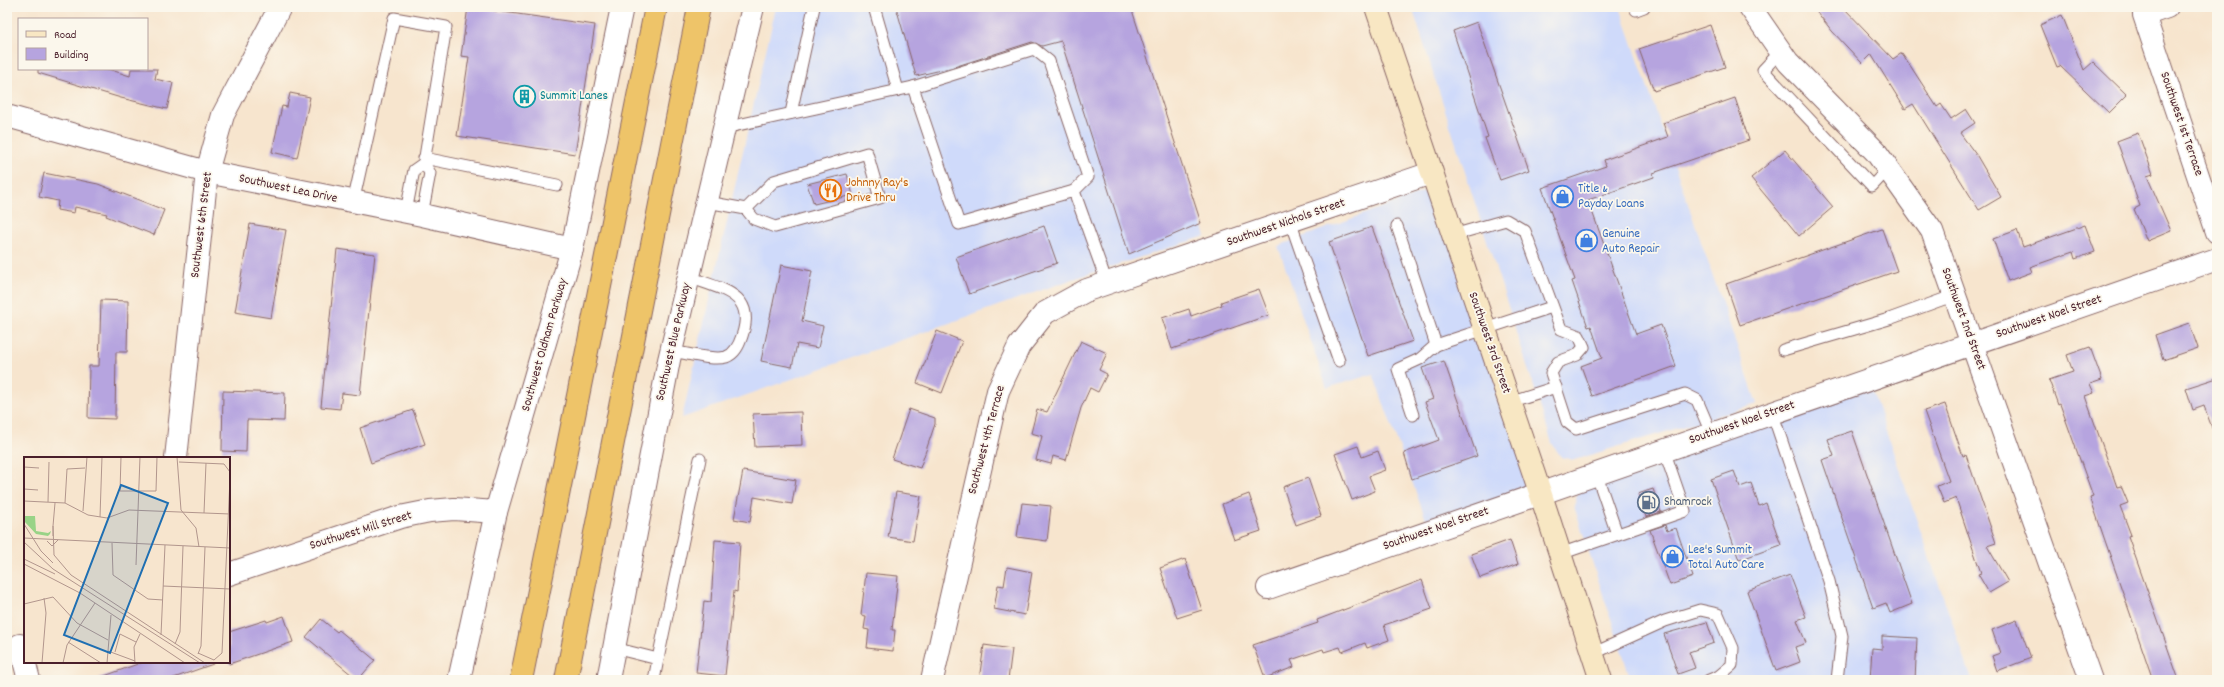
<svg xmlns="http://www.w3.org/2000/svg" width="2224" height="687" font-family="Dekko,sans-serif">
	<rect width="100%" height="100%" fill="#fbf7ec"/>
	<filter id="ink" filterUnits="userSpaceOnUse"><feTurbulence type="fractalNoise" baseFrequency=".025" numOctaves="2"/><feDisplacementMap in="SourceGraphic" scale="8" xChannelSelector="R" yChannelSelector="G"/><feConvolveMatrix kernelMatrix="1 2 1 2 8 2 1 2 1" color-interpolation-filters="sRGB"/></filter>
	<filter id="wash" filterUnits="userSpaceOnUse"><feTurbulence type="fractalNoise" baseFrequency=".012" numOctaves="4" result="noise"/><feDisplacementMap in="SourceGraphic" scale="16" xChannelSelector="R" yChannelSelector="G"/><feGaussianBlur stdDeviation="0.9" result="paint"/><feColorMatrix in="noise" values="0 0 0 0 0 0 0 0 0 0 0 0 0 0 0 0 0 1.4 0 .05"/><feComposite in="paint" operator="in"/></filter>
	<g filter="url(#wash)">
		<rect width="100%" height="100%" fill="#f7e5ce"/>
		<!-- built -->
		<g fill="#cfdafa">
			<polygon points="776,7 1131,7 1206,236 1073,279 682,418"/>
			<polygon points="1412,7 1620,7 1757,404 1574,460 1561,457 1552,443"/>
			<polygon points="1423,192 1435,196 1531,486 1517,494 1426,520 1373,374 1327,388 1278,246"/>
			<polygon points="1870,385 1972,680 1631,680 1574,506 1578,493 1590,481"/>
		</g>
		<g id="blocks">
			<!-- building -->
			<g fill="#b6a4df">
				<polygon points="468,7 595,25 575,154 457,136 469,57 461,56"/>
				<polygon points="896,7 1131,7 1201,223 1129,254 1061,41 1042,46 1032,42 954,67 916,76"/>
				<polygon points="1813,7 1843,7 1893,59 1902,53 1937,107 1941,104 1951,119 1966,109 1975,123 1960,133 1977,156 2001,197 1979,210 1913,104 1905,109 1871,54 1862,63 1832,31"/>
				<polygon points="2062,15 2084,70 2093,62 2127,95 2109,113 2060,66 2057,67 2040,25"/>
				<polygon points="1477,22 1529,170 1500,180 1485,138 1488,137 1453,31"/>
				<polygon points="1710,25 1725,67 1654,91 1639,49"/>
				<polygon points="38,69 108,69 130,76 131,69 157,69 155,79 173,83 167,109 121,98 38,73"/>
				<polygon points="290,93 310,97 297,158 272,152 282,106 287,107"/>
				<polygon points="1735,98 1749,140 1653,173 1654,177 1588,200 1636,334 1661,325 1676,366 1592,396 1581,366 1602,358 1591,326 1588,327 1572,281 1575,280 1542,188 1606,166 1604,160 1668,137 1663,123"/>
				<polygon points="2138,133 2153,174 2147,176 2171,231 2147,241 2134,209 2140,206 2117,141"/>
				<polygon points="1785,150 1833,207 1799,236 1751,178"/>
				<polygon points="44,173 98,184 164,210 154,235 106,216 107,214 75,207 74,213 57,210 58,201 39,197"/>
				<polygon points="847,174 853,195 814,204 807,184"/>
				<polygon points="250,224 286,230 271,318 235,312"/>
				<polygon points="2085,225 2095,252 2075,259 2073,252 2030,267 2032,272 2008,281 1993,239 2017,230 2023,247"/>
				<polygon points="1044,226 1057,263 969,294 956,257"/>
				<polygon points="1372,227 1413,341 1368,356 1329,242"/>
				<polygon points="1882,229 1897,271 1740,325 1726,284"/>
				<polygon points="337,249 375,254 360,395 342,393 340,409 321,407"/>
				<polygon points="781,265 812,271 802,321 823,326 818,348 797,344 792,367 761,361"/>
				<polygon points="1259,289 1269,315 1172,349 1162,318 1189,309 1191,316 1222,305 1221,302"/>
				<polygon points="101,300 128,301 127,352 116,352 115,419 88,418 89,366 99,366"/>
				<polygon points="2189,323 2198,348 2163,360 2155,335"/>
				<polygon points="937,331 962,341 942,393 917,383"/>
				<polygon points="1081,341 1107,353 1099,370 1107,374 1098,392 1090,388 1081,408 1066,460 1053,456 1051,464 1036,460 1042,436 1031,433 1037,409 1047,412"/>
				<polygon points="2090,347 2102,380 2090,384 2094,393 2085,396 2117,487 2121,486 2128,503 2120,506 2131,535 2128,536 2179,680 2153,680 2090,497 2093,496 2060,404 2058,405 2049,380 2073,372 2067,355"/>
				<polygon points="1444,361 1477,456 1412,479 1404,453 1439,440 1425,402 1433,399 1422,368"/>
				<polygon points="2217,378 2217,436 2215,436 2204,406 2193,410 2186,388"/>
				<polygon points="223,391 285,393 284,421 247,420 246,452 222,451"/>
				<polygon points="1945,404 1963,456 1966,455 1996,543 1987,546 2008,582 1989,593 1978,574 1981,573 1956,498 1944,503 1937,486 1949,481 1924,411"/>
				<polygon points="909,409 935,418 935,424 920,468 892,459"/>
				<polygon points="413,410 425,444 371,463 360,428"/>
				<polygon points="801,412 802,445 755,447 753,414"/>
				<polygon points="1852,431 1912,604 1890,613 1886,603 1873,608 1822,460 1834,456 1828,439"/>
				<polygon points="1358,446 1362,457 1378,451 1385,470 1369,476 1375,491 1352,500 1335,454"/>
				<polygon points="743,471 796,480 792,504 754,497 750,522 734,519"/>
				<polygon points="1734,471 1740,487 1751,483 1759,506 1766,503 1781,545 1739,560 1711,479"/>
				<polygon points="1308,478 1321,516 1296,525 1283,487"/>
				<polygon points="1653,489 1661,512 1646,517 1638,494"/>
				<polygon points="896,492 921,496 913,541 888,537"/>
				<polygon points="1249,494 1261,531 1234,540 1222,504"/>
				<polygon points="1022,503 1051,506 1047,541 1017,537"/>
				<polygon points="1665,525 1667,531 1676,528 1693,577 1670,585 1650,530"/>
				<polygon points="715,540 740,542 737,592 734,591 725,676 696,673 704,601 711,602"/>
				<polygon points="1510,540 1518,564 1480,578 1471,554"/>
				<polygon points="1185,559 1202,610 1177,618 1160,568"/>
				<polygon points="1007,567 1032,572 1025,615 994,609 998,585 1004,586"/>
				<polygon points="866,573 898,576 892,630 895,630 893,651 867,648 869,630 864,629 866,616 861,615"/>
				<polygon points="1790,575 1806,617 1797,620 1806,643 1795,647 1800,662 1776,671 1747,591"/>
				<polygon points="1422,580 1432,609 1384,625 1389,640 1367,648 1365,643 1342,652 1340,647 1324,652 1323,649 1291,660 1294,667 1265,678 1253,645 1318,623 1317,620"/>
				<polygon points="284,616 293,642 229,664 229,632 266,620 267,622"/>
				<polygon points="321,619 337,632 339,630 375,660 358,680 306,637"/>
				<polygon points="2017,620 2031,658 1997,671 1992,656 2000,653 1992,630"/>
				<polygon points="1707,622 1714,643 1689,652 1695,668 1678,674 1664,634"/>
				<polygon points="1882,636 1917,638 1915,680 1870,680 1872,648 1882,649"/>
				<polygon points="984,645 1012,649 1008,680 979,680"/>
				<polygon points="143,662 213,662 213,664 168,680 99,680 99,678"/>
			</g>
		</g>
	</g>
	<g filter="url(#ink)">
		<use href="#blocks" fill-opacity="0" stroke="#876464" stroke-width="1"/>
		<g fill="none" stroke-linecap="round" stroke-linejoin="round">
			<defs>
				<g id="service">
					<polyline points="874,7 898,90"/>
					<polyline points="1635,7 1636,10 1644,7"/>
					<polyline points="1781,51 1763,70 1872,186 1888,169"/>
					<polyline points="913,87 959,224 1074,191"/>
					<polyline points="791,113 814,7"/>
					<polyline points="724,128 913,87 1034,49 1049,61 1088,177 1074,191 1107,283"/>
					<polyline points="424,158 557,185"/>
					<polyline points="707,202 746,209 754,219 775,227 880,198 867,153 774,181 746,209"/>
					<polyline points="353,203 394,18 446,27 424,163 430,173 422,215"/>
					<polyline points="406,212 414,170 424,163"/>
					<polyline points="1290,221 1339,361"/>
					<polyline points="1397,226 1436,345 1552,307"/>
					<polyline points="1453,235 1506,220 1525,231 1561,329 1579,336 1584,347 1577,355 1558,362 1551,373 1567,422 1576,429 1685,394 1697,400 1711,433"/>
					<polyline points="1783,350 1889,319 1955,295"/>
					<path d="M671 351C685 353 713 361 726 357 735 354 739 345 742 336 757 293 720 289 689 277"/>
					<polyline points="1509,402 1556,387"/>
					<polyline points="1772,412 1829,581 1842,636 1837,680"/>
					<polyline points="1413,415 1398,369 1420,359 1436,345"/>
					<polyline points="1596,473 1617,534"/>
					<polyline points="1560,554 1685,511 1664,450"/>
					<polyline points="614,648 658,659 654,680"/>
					<polyline points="1592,654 1665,621 1700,610 1718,614 1733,648 1732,665 1719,676 1709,680"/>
					<polyline points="658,659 700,459"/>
				</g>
				<g id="minor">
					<polyline points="1750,7 1788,62 1876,152 1932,231 2091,680"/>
					<polyline points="2167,7 2144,15 2217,232"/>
					<polyline points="7,116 207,172 422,215 572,249"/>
					<polyline points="176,458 207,172 223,115 280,7"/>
					<polyline points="229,574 400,517 430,511 454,509 496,512"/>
					<polyline points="1268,588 2217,259"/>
					<polyline points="20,645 29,680"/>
					<polyline points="932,680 998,391 1019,346 1045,313 1087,290 1431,173"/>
				</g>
				<g id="tertiary">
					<polyline points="459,680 496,512 572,249 622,7"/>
					<polyline points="608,680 669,360 753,7"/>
				</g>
				<polyline id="secondary" points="1376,7 1540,492 1601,680"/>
				<g id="motorway">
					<polyline points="521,680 656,7"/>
					<polyline points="566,680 699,7"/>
				</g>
			</defs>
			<!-- service casing -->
			<use href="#service" stroke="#876464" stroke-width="13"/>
			<!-- minor casing -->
			<use href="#minor" stroke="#876464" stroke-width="24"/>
			<!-- tertiary casing -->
			<use href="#tertiary" stroke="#876464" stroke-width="24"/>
			<!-- secondary casing -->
			<use href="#secondary" stroke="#876464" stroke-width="24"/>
			<!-- motorway casing -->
			<use href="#motorway" stroke="#876464" stroke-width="24"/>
			<!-- service -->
			<use href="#service" stroke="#fff" stroke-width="11"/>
			<!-- minor -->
			<use href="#minor" stroke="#fff" stroke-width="22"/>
			<!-- tertiary -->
			<use href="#tertiary" stroke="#fff" stroke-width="22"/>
			<!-- secondary -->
			<use href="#secondary" stroke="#f8e7c3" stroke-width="22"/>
			<!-- motorway -->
			<use href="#motorway" stroke="#eec469" stroke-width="22"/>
		</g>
	</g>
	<!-- icons -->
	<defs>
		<symbol id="building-ring" viewBox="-11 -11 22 22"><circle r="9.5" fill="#fbf7ec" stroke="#0f9aa8" stroke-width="1.5"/><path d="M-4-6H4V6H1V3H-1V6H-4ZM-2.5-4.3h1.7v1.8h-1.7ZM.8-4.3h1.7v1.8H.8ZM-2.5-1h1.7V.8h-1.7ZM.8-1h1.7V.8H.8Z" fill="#0f9aa8"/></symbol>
		<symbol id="restaurant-ring" viewBox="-11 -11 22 22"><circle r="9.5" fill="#fbf7ec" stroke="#e8710a" stroke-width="1.5"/><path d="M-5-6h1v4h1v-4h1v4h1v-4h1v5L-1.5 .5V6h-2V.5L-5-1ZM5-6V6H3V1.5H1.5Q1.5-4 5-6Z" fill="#e8710a"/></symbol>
		<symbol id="shop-ring" viewBox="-11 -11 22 22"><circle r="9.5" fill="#fbf7ec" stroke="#3f7fe0" stroke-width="1.5"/><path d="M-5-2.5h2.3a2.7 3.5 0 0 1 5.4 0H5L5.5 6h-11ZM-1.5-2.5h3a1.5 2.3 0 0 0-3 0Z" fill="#3f7fe0"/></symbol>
		<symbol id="fuel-ring" viewBox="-11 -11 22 22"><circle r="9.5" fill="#fbf7ec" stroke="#5c6f8a" stroke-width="1.5"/><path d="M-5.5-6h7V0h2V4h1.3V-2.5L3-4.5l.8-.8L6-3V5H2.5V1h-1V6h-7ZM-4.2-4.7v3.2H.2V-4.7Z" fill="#5c6f8a"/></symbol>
	</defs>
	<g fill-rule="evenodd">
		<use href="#building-ring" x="512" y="84" width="25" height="25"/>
		<use href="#restaurant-ring" x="818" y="178" width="25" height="25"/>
		<use href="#shop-ring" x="1550" y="184" width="25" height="25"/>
		<use href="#shop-ring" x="1574" y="228" width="25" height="25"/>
		<use href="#fuel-ring" x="1636" y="490" width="25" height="25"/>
		<use href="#shop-ring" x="1660" y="544" width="25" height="25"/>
	</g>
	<g text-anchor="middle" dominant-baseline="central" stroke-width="3.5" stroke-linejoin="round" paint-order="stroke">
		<!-- culture labels -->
		<g font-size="13" fill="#0d838f" stroke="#fbf7ec" text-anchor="start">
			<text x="540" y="96">Summit Lanes</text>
		</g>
		<!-- street labels -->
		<g font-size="13" fill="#4a1f2b" stroke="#fbf7ec">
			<text transform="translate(2181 124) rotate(71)">Southwest 1st Terrace</text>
			<text transform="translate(288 189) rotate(12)">Southwest Lea Drive</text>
			<text transform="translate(1286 223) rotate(-19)">Southwest Nichols Street</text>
			<text transform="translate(202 225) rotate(-83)">Southwest 6th Street</text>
			<text transform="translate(2049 317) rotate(-19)">Southwest Noel Street</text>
			<text transform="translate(1963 319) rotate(70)">Southwest 2nd Street</text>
			<text transform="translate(674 342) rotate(-77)">Southwest Blue Parkway</text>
			<text transform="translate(1489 343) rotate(71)">Southwest 3rd Street</text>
			<text transform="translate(545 345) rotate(-74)">Southwest Oldham Parkway</text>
			<text transform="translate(1742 423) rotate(-19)">Southwest Noel Street</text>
			<text transform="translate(987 440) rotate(-75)">Southwest 4th Terrace</text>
			<text transform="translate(1436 529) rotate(-19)">Southwest Noel Street</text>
			<text transform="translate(361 531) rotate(-17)">Southwest Mill Street</text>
		</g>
		<!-- food labels -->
		<g font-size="13" fill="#c56008" stroke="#fbf7ec" text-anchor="start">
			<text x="846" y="183">Johnny Ray's<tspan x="846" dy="15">Drive Thru</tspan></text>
		</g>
		<!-- shop labels -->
		<g font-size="13" fill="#366cbe" stroke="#fbf7ec" text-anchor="start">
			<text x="1578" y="189">Title &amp;<tspan x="1578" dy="15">Payday Loans</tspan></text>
			<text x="1602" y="234">Genuine<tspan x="1602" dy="15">Auto Repair</tspan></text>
			<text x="1688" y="550">Lee's Summit<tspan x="1688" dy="15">Total Auto Care</tspan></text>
		</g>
		<!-- service labels -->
		<g font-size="13" fill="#4e5e75" stroke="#fbf7ec" text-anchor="start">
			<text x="1664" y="502">Shamrock</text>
		</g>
	</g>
	<!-- overview -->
	<g transform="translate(24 457)">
		<rect width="206" height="206" fill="#f7e5ce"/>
		<path d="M0 59H11L12 74 24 76 27 74 26 77 24 79 12 77 0 64Z" fill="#99d387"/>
		<path fill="none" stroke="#b2968d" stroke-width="1" d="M97 0 96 34H132L133 0M153 0 157 53 172 71 175 90M155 5 200 7 206 15M0 10 15 11M0 32 14 33M0 44 41 46 64 58 83 61 105 53 206 57M24 45 25 5M41 46 43 12 61 11M59 54 63 0M180 56 182 6M76 60 78 0M0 67 17 94 29 106M29 69 31 46M29 79V69L30 98 47 118 181 206M0 81 206 91M23 84 28 89 34 83M0 85 29 112 176 206M88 86 89 118 124 142 139 143M0 102 31 117M0 107 56 136 161 206M112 108 116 0M139 129 206 132M0 147 29 140 53 166 84 183M137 178 141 88M44 185 77 206M151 187 156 175 159 89M84 194 111 204M91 195 96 177 112 185M174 196 190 203 198 196 206 21M174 197 177 189 181 90M18 206 22 156 20 141M39 206 43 188 71 146M83 206 87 158M111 206 110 190 116 177"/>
		<path fill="#1f6fb2" fill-opacity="0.15" stroke="#1f6fb2" stroke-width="2" d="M97 28 144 46 86 196 40 178Z"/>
		<rect width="206" height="206" fill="none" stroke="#4a1f2b" stroke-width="2"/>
	</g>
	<!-- margin -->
	<rect width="2224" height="687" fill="none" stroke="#fbf7ec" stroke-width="24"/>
	<!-- legend -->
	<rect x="18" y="18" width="130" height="52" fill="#fbf7ec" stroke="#b4a19f"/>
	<rect x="26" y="31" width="20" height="6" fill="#f8e7c3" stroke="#b4a19f"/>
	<text x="54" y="38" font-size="12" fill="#4a1f2b">Road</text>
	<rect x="26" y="48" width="20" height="12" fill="#b6a4df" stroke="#b4a19f"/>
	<text x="54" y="58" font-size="12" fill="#4a1f2b">Building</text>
</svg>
